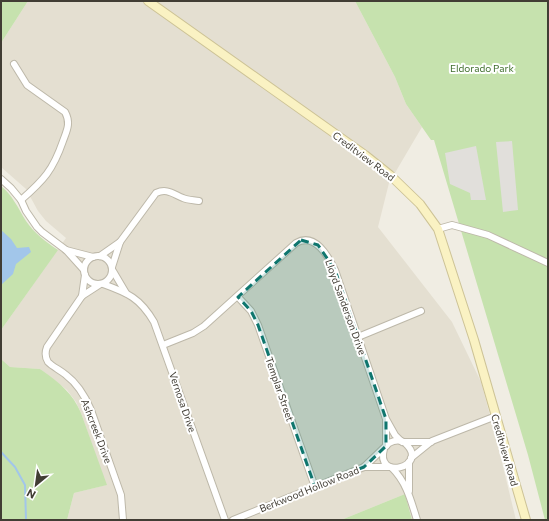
<svg xmlns="http://www.w3.org/2000/svg" width="549" height="521" font-family="Commissioner,sans-serif">
	<rect width="100%" height="100%" fill="#f0ede3"/>
	<!-- residential -->
	<polygon fill="#e4dfd1" points="28,1 355,1 395,77 406,104 422,127 389,183 378,227 452,322 481,382 495,434 516,520 412,520 405,494 341,520 67,520 74,493 106,485 81,413 76,402 67,390 43,371 40,369 10,367 1,359 1,330 66,238 46,221 38,211 26,189 1,167 1,43"/>
	<!-- green -->
	<g fill="#c6e2ae">
		<polygon points="1,1 28,1 1,43"/>
		<polygon points="355,1 548,1 548,520 545,520 528,455 434,140 431,140 406,104 395,77"/>
		<path d="M1 186C13 196 18 208 26 221 34 233 46 242 58 250L1 330Z"/>
		<path d="M1 359 10 367 40 369 43 371C60 383 73 394 81 413L107 485 74 493 67 520H1Z"/>
		<polygon points="405,494 412,520 341,520"/>
	</g>
	<!-- parking -->
	<g fill="#e1dfdb">
		<polygon points="512,141 518,210 503,212 496,142"/>
		<polygon points="476,146 486,200 471,200 470,193 450,184 445,153"/>
	</g>
	<!-- water -->
	<polygon fill="#a2c6ea" points="1,230 11,239 17,248 29,247 31,252 16,264 13,274 1,285"/>
	<g fill="none" stroke-linecap="round" stroke-linejoin="round">
		<!-- stream -->
		<polyline stroke="#a2c6ea" stroke-width="2" points="1,452 15,467 25,485 26,520"/>
		<defs>
			<g id="street">
				<path d="M14 64 27 85 65 112C71 123 67 130 63 141 53 170 44 180 21 200"/>
				<polyline points="1,179 11,188 21,200 26,211 37,227 42,232 66,250 84,270"/>
				<polyline points="438,229 452,225 488,235 548,263"/>
				<polyline points="66,250 93,257"/>
				<circle cx="98" cy="270" r="14"/>
				<polyline points="100,256 120,242"/>
				<path d="M112 267 120 242 156 193C167 188 173 194 183 198 187 200 194 200 199 201"/>
				<polyline points="113,271 126,293"/>
				<path d="M103 284C128 293 140 298 154 322L225 520"/>
				<path d="M99 285 82 296 47 347C45 352 45 357 48 362 53 367 60 370 66 375 78 384 85 396 91 410L121 495 123 520"/>
				<polyline points="82,296 85,275"/>
				<polyline points="238,297 251,311 258,325 315,487"/>
				<polyline points="358,337 421,311"/>
				<path d="M163 345 193 333 204 326 296 243C315 232 328 256 335 270L386 419 395 435 402 442"/>
				<polyline points="386,421 386,446"/>
				<polyline points="404,442 431,442"/>
				<polyline points="411,458 432,441 496,416"/>
				<polyline points="409,462 409,491"/>
				<path d="M364 467 389 443C395 440 402 439 407 445 428 467 375 481 384 449"/>
				<path d="M392 468C407 483 411 501 417 520"/>
				<polyline points="233,520 364,467 390,467"/>
			</g>
			<polyline id="secondary" points="148,1 365,155 390,175 420,204 438,229 474,340 526,520"/>
		</defs>
		<!-- street casing -->
		<use href="#street" stroke="#bdb8a9" stroke-width="8"/>
		<!-- secondary casing -->
		<use href="#secondary" stroke="#cdc396" stroke-width="10"/>
		<!-- street -->
		<use href="#street" stroke="#fff" stroke-width="6"/>
		<!-- secondary -->
		<use href="#secondary" stroke="#faf2c3" stroke-width="8"/>
	</g>
	<!-- marked area -->
	<path fill="#0f766e" fill-opacity="0.2" stroke="#0f766e" stroke-width="3" stroke-dasharray="8 5" stroke-linejoin="round" d="M301 240 318 245 335 270 386 419V446L364 467 315 487 258 325 251 311 238 297Z"/>
	<g text-anchor="middle" dominant-baseline="central" stroke-width="4" stroke-linejoin="round" paint-order="stroke">
		<!-- park labels -->
		<g font-size="10" fill="#3f6e2c" stroke="#fff">
			<text x="482" y="68">Eldorado Park</text>
		</g>
		<!-- street labels -->
		<g font-size="10" fill="#413d34" stroke="#fff">
			<text transform="translate(364 156) rotate(37)">Creditview Road</text>
			<text transform="translate(346 307) rotate(70)">Lloyd Sanderson Drive</text>
			<text transform="translate(280 389) rotate(71)">Templar Street</text>
			<text transform="translate(183 402) rotate(71)">Vernosa Drive</text>
			<text transform="translate(97 431) rotate(69)">Ashcreek Drive</text>
			<text transform="translate(505 450) rotate(74)">Creditview Road</text>
			<text transform="translate(309 489) rotate(-22)">Berkwood Hollow Road</text>
		</g>
	</g>
	<!-- border -->
	<rect width="549" height="521" fill="none" stroke="#413d34" stroke-width="4"/>
	<!-- north arrow -->
	<g transform="translate(36 485) rotate(209)" stroke="#ffffff" stroke-width="3" paint-order="stroke">
	<path d="M0-3L7 15L0 10L-7 15Z" fill="#413d34"/>
	<text y="-6" font-size="11" font-weight="bold" text-anchor="middle" fill="#413d34">N</text>
	</g>
</svg>
